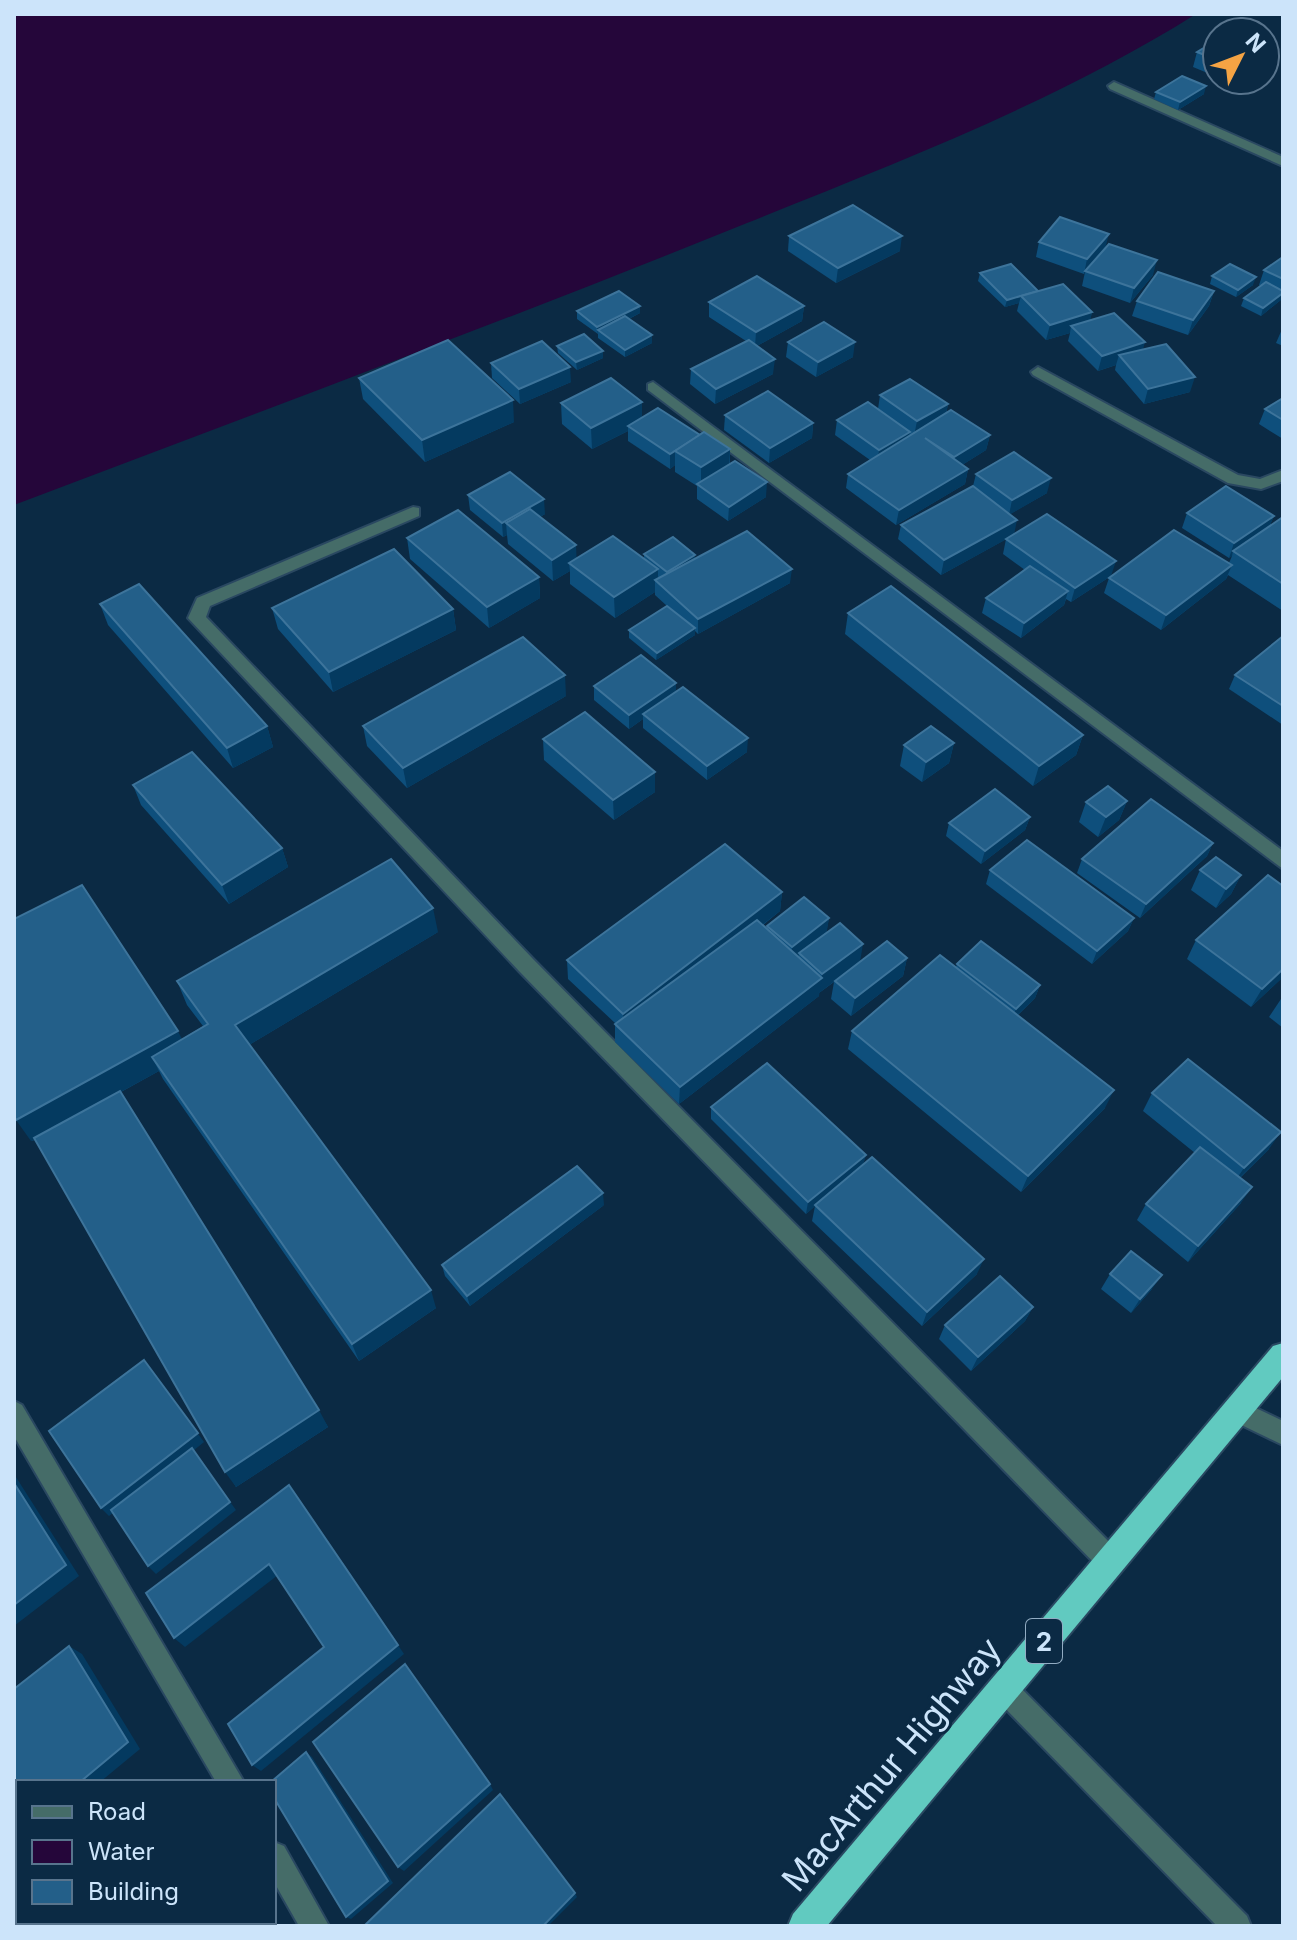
<svg xmlns="http://www.w3.org/2000/svg" width="1297" height="1940" font-family="Inter,sans-serif">
	<rect width="100%" height="100%" fill="#0b2a44"/>
	<!-- water -->
	<path fill="#25063a" d="M14 14H1196C1056 102 900 161 747 223 505 321 259 412 14 505Z"/>
	<g fill="none" stroke-linecap="round" stroke-linejoin="round">
		<defs>
			<g id="lane">
				<polygon points="1114,82 1283,157 1283,166 1110,89 1108,86"/>
				<polygon points="1237,1399 1283,1421 1283,1445 1229,1419 1225,1411 1229,1403"/>
			</g>
			<g id="street">
				<polygon points="1038,367 1238,475 1260,479 1283,470 1283,481 1261,489 1228,483 1033,375 1031,372"/>
				<polygon points="653,382 1283,851 1283,869 648,390 648,384"/>
				<polygon points="413,507 419,508 419,516 210,606 206,617 533,959 1120,1553 1124,1562 1120,1571 1111,1575 1102,1571 519,971 188,618 197,598"/>
				<polygon points="14,1401 22,1405 244,1782 216,1782 14,1436"/>
				<polygon points="1004,1676 1013,1680 1247,1916 1251,1926 1217,1926 995,1698 991,1689 995,1680"/>
				<polygon points="274,1842 284,1846 329,1926 299,1926 274,1882"/>
			</g>
			<polygon id="highway" points="1283,1343 1283,1377 827,1926 788,1926 793,1914 1273,1346"/>
		</defs>
		<!-- lane casing -->
		<use href="#lane" stroke="#2a4861" stroke-width="4"/>
		<!-- street casing -->
		<use href="#street" stroke="#2a4861" stroke-width="4"/>
		<!-- highway casing -->
		<use href="#highway" stroke="#2a4861" stroke-width="4"/>
		<!-- lane -->
		<use href="#lane" fill="#456c68" fill-rule="evenodd"/>
		<!-- street -->
		<use href="#street" fill="#456c68" fill-rule="evenodd"/>
		<!-- highway -->
		<use href="#highway" fill="#61cac0" fill-rule="evenodd"/>
	</g>
	<!-- wall -->
	<g fill="#0e4f7c">
		<polygon points="1217,40 1217,77 1193,67 1197,52"/>
		<polygon points="1156,92 1204,94 1178,110 1154,99"/>
		<polygon points="789,236 900,251 836,283 788,251"/>
		<polygon points="1039,242 1105,248 1153,275 1130,303 1082,286 1085,272 1084,274 1036,257"/>
		<polygon points="1283,257 1282,299 1261,316 1241,306 1244,298 1261,286 1259,285 1264,270"/>
		<polygon points="980,273 1038,291 1092,312 1090,320 1143,349 1190,392 1144,404 1115,370 1116,365 1098,371 1068,341 1070,333 1046,340 1017,311 1019,303 1005,307 978,281"/>
		<polygon points="1212,276 1253,285 1236,297 1210,284"/>
		<polygon points="1214,291 1209,306 1188,335 1132,316 1137,301"/>
		<polygon points="709,302 804,306 802,321 757,346 773,374 715,404 690,384 691,369 746,341 709,317"/>
		<polygon points="577,311 640,313 629,319 652,335 652,343 625,357 598,338 598,334 577,319"/>
		<polygon points="1283,327 1283,346 1276,343"/>
		<polygon points="788,342 853,357 816,377 786,357"/>
		<polygon points="557,346 603,351 603,358 577,370 558,353"/>
		<polygon points="491,363 571,382 520,404 492,378"/>
		<polygon points="359,378 514,422 425,462 363,399"/>
		<polygon points="880,395 948,404 946,414 990,435 986,450 962,465 968,469 965,484 896,525 846,488 848,474 870,460 835,435 837,420 878,409"/>
		<polygon points="1283,398 1283,439 1259,424 1265,409"/>
		<polygon points="642,402 642,417 700,435 730,449 730,464 766,497 728,521 697,499 697,486 675,472 675,465 670,469 628,441 628,431 592,449 562,424 561,403"/>
		<polygon points="725,415 813,423 812,438 769,463 724,430"/>
		<polygon points="976,474 1047,493 1010,514 1014,534 1111,576 1071,602 1066,599 1064,605 1021,638 982,613 986,598 1025,570 1003,554 1006,539 1010,537 941,575 898,539 901,525 973,486"/>
		<polygon points="468,495 545,514 540,517 577,558 644,558 644,554 695,559 790,583 698,634 695,631 695,635 656,660 629,638 629,630 667,606 655,595 655,592 615,618 570,584 570,571 553,581 508,544 507,535 503,537 470,510"/>
		<polygon points="1187,513 1274,516 1269,527 1283,517 1283,611 1228,575 1226,579 1161,630 1104,593 1109,578 1229,563 1232,556 1229,558 1182,528"/>
		<polygon points="407,538 539,577 540,598 489,628 410,559"/>
		<polygon points="100,604 267,726 273,747 233,768 108,625"/>
		<polygon points="272,608 453,609 456,630 333,692 278,629"/>
		<polygon points="848,613 1083,735 1076,755 1033,786 845,634"/>
		<polygon points="1283,636 1283,725 1229,689 1235,675"/>
		<polygon points="594,686 676,692 747,752 707,780 643,728 643,719 629,729 594,700"/>
		<polygon points="566,696 407,788 367,746 363,726"/>
		<polygon points="543,739 655,772 655,792 614,820 544,760"/>
		<polygon points="954,743 949,763 922,782 900,766 904,745"/>
		<polygon points="133,785 282,848 288,867 229,904 141,805"/>
		<polygon points="1127,801 1119,820 1098,837 1079,822 1086,802"/>
		<polygon points="1030,817 1025,830 981,864 946,836 949,823"/>
		<polygon points="1213,843 1207,856 1140,918 1077,873 1082,859"/>
		<polygon points="990,870 1134,918 1128,931 1092,964 986,884"/>
		<polygon points="1200,870 1241,875 1231,894 1216,908 1191,890"/>
		<polygon points="782,892 780,911 763,925 767,929 767,926 829,918 826,933 860,961 907,958 903,976 851,1016 831,999 834,982 819,993 819,996 679,1104 615,1042 615,1023 568,979 567,960"/>
		<polygon points="438,932 249,1045 436,1308 359,1361 163,1079 159,1071 121,1092 328,1427 236,1487 35,1140 31,1141 182,1039 203,1026 187,1005 177,981"/>
		<polygon points="1196,940 1283,977 1251,1007 1187,959"/>
		<polygon points="957,964 1040,985 1035,998 1018,1015 1105,1108 1021,1192 848,1049 852,1031 956,967"/>
		<polygon points="1283,996 1283,1028 1269,1017"/>
		<polygon points="1152,1093 1269,1149 1240,1178 1241,1203 1188,1262 1137,1220 1146,1204 1195,1153 1143,1111"/>
		<polygon points="711,1107 863,1164 977,1274 922,1326 812,1221 815,1206 806,1214 711,1119"/>
		<polygon points="604,1205 470,1306 445,1276 442,1265"/>
		<polygon points="1110,1274 1152,1289 1131,1313 1101,1289"/>
		<polygon points="1033,1307 1025,1321 971,1371 939,1339 945,1325"/>
	</g>
	<!-- shaded-wall -->
	<g fill="#043a60">
		<polygon points="1206,86 1204,94 1178,110 1180,102"/>
		<polygon points="1109,234 1105,249 1084,274 1087,259"/>
		<polygon points="902,236 900,251 836,283 838,268"/>
		<polygon points="1157,260 1153,275 1130,303 1134,288"/>
		<polygon points="1256,277 1253,285 1236,297 1238,290"/>
		<polygon points="1038,291 1021,296 1019,303 1005,307 1007,300"/>
		<polygon points="1214,291 1209,306 1188,335 1193,320"/>
		<polygon points="1283,293 1282,299 1261,316 1263,308"/>
		<polygon points="640,306 640,313 601,333 598,330 598,334 597,327"/>
		<polygon points="804,306 802,321 755,347 756,332"/>
		<polygon points="1092,312 1089,327 1071,326 1070,333 1046,340 1050,325"/>
		<polygon points="652,335 652,343 625,357 625,350"/>
		<polygon points="855,342 853,357 816,377 818,362"/>
		<polygon points="1145,342 1141,357 1119,355 1116,365 1098,371 1102,356"/>
		<polygon points="603,351 603,358 577,370 576,362"/>
		<polygon points="775,359 773,374 715,404 716,389"/>
		<polygon points="570,367 571,382 520,404 519,389"/>
		<polygon points="1195,377 1190,392 1144,404 1148,389"/>
		<polygon points="513,400 514,422 425,462 422,440"/>
		<polygon points="642,402 642,424 628,426 628,431 592,449 591,428"/>
		<polygon points="948,404 945,419 914,436 917,421"/>
		<polygon points="813,423 812,438 769,463 770,448"/>
		<polygon points="910,432 908,447 877,465 879,450"/>
		<polygon points="700,435 675,451 675,465 670,469 670,454"/>
		<polygon points="990,435 986,450 951,472 954,457"/>
		<polygon points="730,449 729,470 701,487 701,467"/>
		<polygon points="968,469 965,484 896,525 899,510"/>
		<polygon points="1051,478 1047,493 1009,515 1012,500"/>
		<polygon points="767,482 766,497 728,521 729,507"/>
		<polygon points="544,499 545,514 515,531 506,523 507,535 503,537 502,523"/>
		<polygon points="1274,516 1268,530 1233,551 1232,556 1229,558 1234,543"/>
		<polygon points="1017,520 1014,535 941,575 944,560"/>
		<polygon points="576,545 577,567 569,563 570,571 553,581 552,560"/>
		<polygon points="695,555 695,563 667,580 667,572"/>
		<polygon points="1116,561 1111,576 1071,602 1075,588"/>
		<polygon points="1232,565 1226,579 1161,630 1166,615"/>
		<polygon points="658,569 658,583 655,580 655,592 615,618 614,597"/>
		<polygon points="792,569 790,583 698,634 698,619"/>
		<polygon points="539,577 540,598 489,628 487,607"/>
		<polygon points="1068,591 1064,605 1021,638 1024,623"/>
		<polygon points="453,609 456,630 333,692 329,672"/>
		<polygon points="695,628 695,635 656,660 657,653"/>
		<polygon points="565,675 566,696 407,788 403,768"/>
		<polygon points="676,683 676,698 643,714 643,719 629,729 629,715"/>
		<polygon points="267,726 273,747 233,768 227,748"/>
		<polygon points="1083,735 1076,755 1033,786 1039,766"/>
		<polygon points="748,738 747,752 707,780 707,766"/>
		<polygon points="954,743 949,763 922,782 926,762"/>
		<polygon points="655,772 655,792 614,820 613,800"/>
		<polygon points="1127,801 1119,820 1098,837 1106,817"/>
		<polygon points="1030,817 1025,830 981,864 985,851"/>
		<polygon points="1213,843 1207,856 1140,918 1146,904"/>
		<polygon points="282,848 288,867 229,904 222,885"/>
		<polygon points="1241,875 1231,894 1216,908 1226,889"/>
		<polygon points="782,892 780,911 624,1032 623,1014"/>
		<polygon points="433,908 438,932 244,1048 235,1025"/>
		<polygon points="829,918 826,937 799,953 798,959 790,966 792,947"/>
		<polygon points="1134,918 1128,931 1092,964 1097,951"/>
		<polygon points="863,944 860,962 819,993 822,974"/>
		<polygon points="907,958 903,976 851,1016 855,998"/>
		<polygon points="1283,969 1283,977 1251,1007 1262,989"/>
		<polygon points="822,978 819,996 679,1104 680,1087"/>
		<polygon points="1040,985 1035,998 1011,1021 1016,1009"/>
		<polygon points="178,1031 189,1054 152,1057 159,1071 31,1141 16,1120"/>
		<polygon points="1114,1090 1105,1108 1021,1192 1028,1176"/>
		<polygon points="1281,1132 1269,1149 1233,1184 1244,1168"/>
		<polygon points="866,1155 863,1166 806,1214 808,1202"/>
		<polygon points="1252,1187 1241,1203 1188,1262 1198,1246"/>
		<polygon points="603,1193 604,1205 470,1306 467,1296"/>
		<polygon points="984,1259 977,1274 922,1326 927,1312"/>
		<polygon points="1162,1275 1152,1289 1131,1313 1140,1299"/>
		<polygon points="431,1290 436,1308 359,1361 352,1344"/>
		<polygon points="1033,1307 1025,1321 971,1371 978,1357"/>
		<polygon points="144,1360 204,1442 193,1451 236,1510 156,1574 148,1566 193,1451 109,1516 101,1508"/>
		<polygon points="319,1410 328,1427 236,1487 225,1472"/>
		<polygon points="14,1474 79,1576 14,1626"/>
		<polygon points="269,1564 278,1575 185,1647 174,1638"/>
		<polygon points="398,1645 404,1654 261,1771 252,1765"/>
		<polygon points="69,1646 82,1654 140,1749 100,1782 80,1782"/>
		<polygon points="306,1752 312,1757 393,1883 351,1919 346,1917"/>
		<polygon points="490,1784 493,1790 404,1871 398,1867"/>
		<polygon points="18,1832 18,1849 14,1853 14,1836"/>
		<polygon points="575,1893 577,1897 548,1926 543,1926"/>
	</g>
	<!-- building -->
	<g fill="#235f89" stroke="#3d749b" stroke-width="2">
		<polygon points="1237,27 1249,32 1229,32"/>
		<polygon points="1217,40 1217,60 1197,52"/>
		<polygon points="1182,76 1206,86 1180,102 1156,92"/>
		<polygon points="853,205 902,236 838,268 789,236"/>
		<polygon points="1060,217 1109,234 1087,259 1039,242"/>
		<polygon points="1109,244 1157,260 1134,288 1085,271"/>
		<polygon points="1283,257 1283,279 1264,270"/>
		<polygon points="1011,264 1038,291 1007,300 980,273"/>
		<polygon points="1230,264 1256,277 1238,290 1212,276"/>
		<polygon points="1158,272 1214,291 1193,320 1137,301"/>
		<polygon points="757,276 804,306 756,332 709,302"/>
		<polygon points="1266,282 1283,291 1283,293 1263,308 1244,298"/>
		<polygon points="1063,284 1092,312 1050,325 1021,296"/>
		<polygon points="619,291 640,306 597,327 577,311"/>
		<polygon points="1114,313 1145,342 1102,356 1071,326"/>
		<polygon points="625,316 652,335 625,350 598,330"/>
		<polygon points="824,322 855,342 818,362 788,342"/>
		<polygon points="584,334 603,351 576,362 557,346"/>
		<polygon points="448,340 513,400 422,440 359,378"/>
		<polygon points="749,340 775,359 716,389 691,369"/>
		<polygon points="542,341 570,367 519,389 491,363"/>
		<polygon points="1166,344 1195,377 1148,389 1119,355"/>
		<polygon points="611,378 642,402 591,428 561,403"/>
		<polygon points="910,379 948,404 917,421 880,395"/>
		<polygon points="768,391 813,423 770,448 725,415"/>
		<polygon points="1283,398 1283,420 1265,409"/>
		<polygon points="868,402 910,432 879,450 837,420"/>
		<polygon points="658,408 700,435 670,454 628,426"/>
		<polygon points="951,410 990,435 954,457 925,438 968,469 899,510 848,474"/>
		<polygon points="704,432 730,449 701,467 675,451"/>
		<polygon points="1014,452 1051,478 1012,500 976,474"/>
		<polygon points="735,461 767,482 729,507 697,484"/>
		<polygon points="510,472 544,499 502,523 468,495"/>
		<polygon points="973,486 1017,520 944,560 901,525"/>
		<polygon points="1226,486 1274,516 1234,543 1187,513"/>
		<polygon points="530,509 576,545 552,560 506,523"/>
		<polygon points="458,510 539,577 487,607 407,538"/>
		<polygon points="1047,514 1116,561 1075,588 1006,539"/>
		<polygon points="1283,517 1283,584 1233,551"/>
		<polygon points="1174,530 1232,565 1166,615 1109,578"/>
		<polygon points="747,531 792,569 698,619 655,580"/>
		<polygon points="613,536 658,569 614,597 569,563"/>
		<polygon points="673,537 695,555 667,572 644,554"/>
		<polygon points="394,549 453,609 329,672 272,608"/>
		<polygon points="1030,566 1068,591 1024,623 986,598"/>
		<polygon points="139,584 267,726 227,748 100,604"/>
		<polygon points="891,586 1083,735 1039,766 848,613"/>
		<polygon points="667,606 695,628 657,653 629,630"/>
		<polygon points="1283,636 1283,706 1235,675"/>
		<polygon points="523,637 565,675 403,768 363,726"/>
		<polygon points="641,655 676,683 629,715 594,686"/>
		<polygon points="683,687 748,738 707,766 643,714"/>
		<polygon points="585,712 655,772 613,800 543,739"/>
		<polygon points="931,726 954,743 926,762 904,745"/>
		<polygon points="192,752 282,848 222,885 133,785"/>
		<polygon points="1108,786 1127,801 1106,817 1086,802"/>
		<polygon points="995,789 1030,817 985,851 949,823"/>
		<polygon points="1151,799 1213,843 1146,904 1082,859"/>
		<polygon points="1027,840 1134,918 1097,951 990,870"/>
		<polygon points="725,844 782,892 623,1014 567,960"/>
		<polygon points="1216,857 1241,875 1226,889 1200,870"/>
		<polygon points="391,859 433,908 235,1025 431,1290 352,1344 152,1057 208,1024 177,981"/>
		<polygon points="1268,875 1283,886 1283,969 1262,989 1196,940"/>
		<polygon points="82,885 178,1031 16,1120 14,1116 14,919"/>
		<polygon points="804,897 829,918 792,947 767,926"/>
		<polygon points="757,920 822,978 680,1087 615,1024"/>
		<polygon points="840,923 863,944 822,974 799,953"/>
		<polygon points="887,941 907,958 855,998 835,981"/>
		<polygon points="981,941 1040,985 1016,1009 957,964"/>
		<polygon points="940,955 1114,1090 1028,1176 852,1031"/>
		<polygon points="1188,1059 1281,1132 1244,1168 1152,1093"/>
		<polygon points="767,1063 866,1155 808,1202 711,1107"/>
		<polygon points="120,1091 319,1410 225,1472 34,1138"/>
		<polygon points="1200,1147 1252,1187 1198,1246 1146,1204"/>
		<polygon points="872,1157 984,1259 927,1312 815,1205"/>
		<polygon points="577,1166 603,1193 467,1296 442,1265"/>
		<polygon points="1131,1251 1162,1275 1140,1299 1110,1274"/>
		<polygon points="1000,1276 1033,1307 978,1357 945,1325"/>
		<polygon points="144,1360 198,1433 101,1508 49,1431"/>
		<polygon points="192,1448 230,1502 148,1566 111,1510"/>
		<polygon points="14,1483 66,1565 14,1605"/>
		<polygon points="289,1485 398,1645 252,1765 228,1724 324,1647 269,1564 174,1638 146,1593"/>
		<polygon points="69,1646 128,1742 80,1782 18,1782 18,1832 14,1836 14,1689"/>
		<polygon points="405,1664 490,1784 398,1867 313,1742"/>
		<polygon points="306,1752 388,1881 346,1917 274,1798 274,1782 271,1782"/>
		<polygon points="500,1794 575,1893 543,1926 364,1926"/>
	</g>
	<g text-anchor="middle" dominant-baseline="central" stroke-width="6" stroke-linejoin="round" paint-order="stroke">
		<!-- shield labels -->
		<rect fill="#0b2a44" stroke="#92acc3" stroke-width="2" x="1026" y="1619" width="36" height="44" rx="6"/>
		<g font-size="26" font-weight="bold" fill="#cce4fa">
			<text x="1044" y="1641">2</text>
		</g>
		<!-- near-street labels -->
		<g font-size="34" fill="#cce4fa" stroke="#0b2a44">
			<text transform="translate(891 1764) rotate(-50)">MacArthur Highway</text>
		</g>
	</g>
	<!-- border -->
	<rect width="1297" height="1940" fill="none" stroke="#cce4fa" stroke-width="32"/>
	<!-- legend -->
	<rect x="16" y="1780" width="260" height="144" fill="#0b2a44" stroke="#58748d" stroke-width="2"/>
	<rect x="32" y="1806" width="40" height="12" fill="#456c68" stroke="#58748d" stroke-width="2"/>
	<text x="88" y="1820" font-size="24" fill="#cce4fa">Road</text>
	<rect x="32" y="1840" width="40" height="24" fill="#25063a" stroke="#58748d" stroke-width="2"/>
	<text x="88" y="1860" font-size="24" fill="#cce4fa">Water</text>
	<rect x="32" y="1880" width="40" height="24" fill="#235f89" stroke="#58748d" stroke-width="2"/>
	<text x="88" y="1900" font-size="24" fill="#cce4fa">Building</text>
	<!-- north arrow -->
	<g transform="translate(1241 56) rotate(48)"><circle r="38" fill="#0b2a44" stroke="#58748d" stroke-width="2"/>
	<path d="M0-6L14 30L0 20L-14 30Z" fill="#f4a344"/>
	<text y="-12" font-size="22" font-weight="bold" text-anchor="middle" fill="#cce4fa">N</text>
	</g>
</svg>
